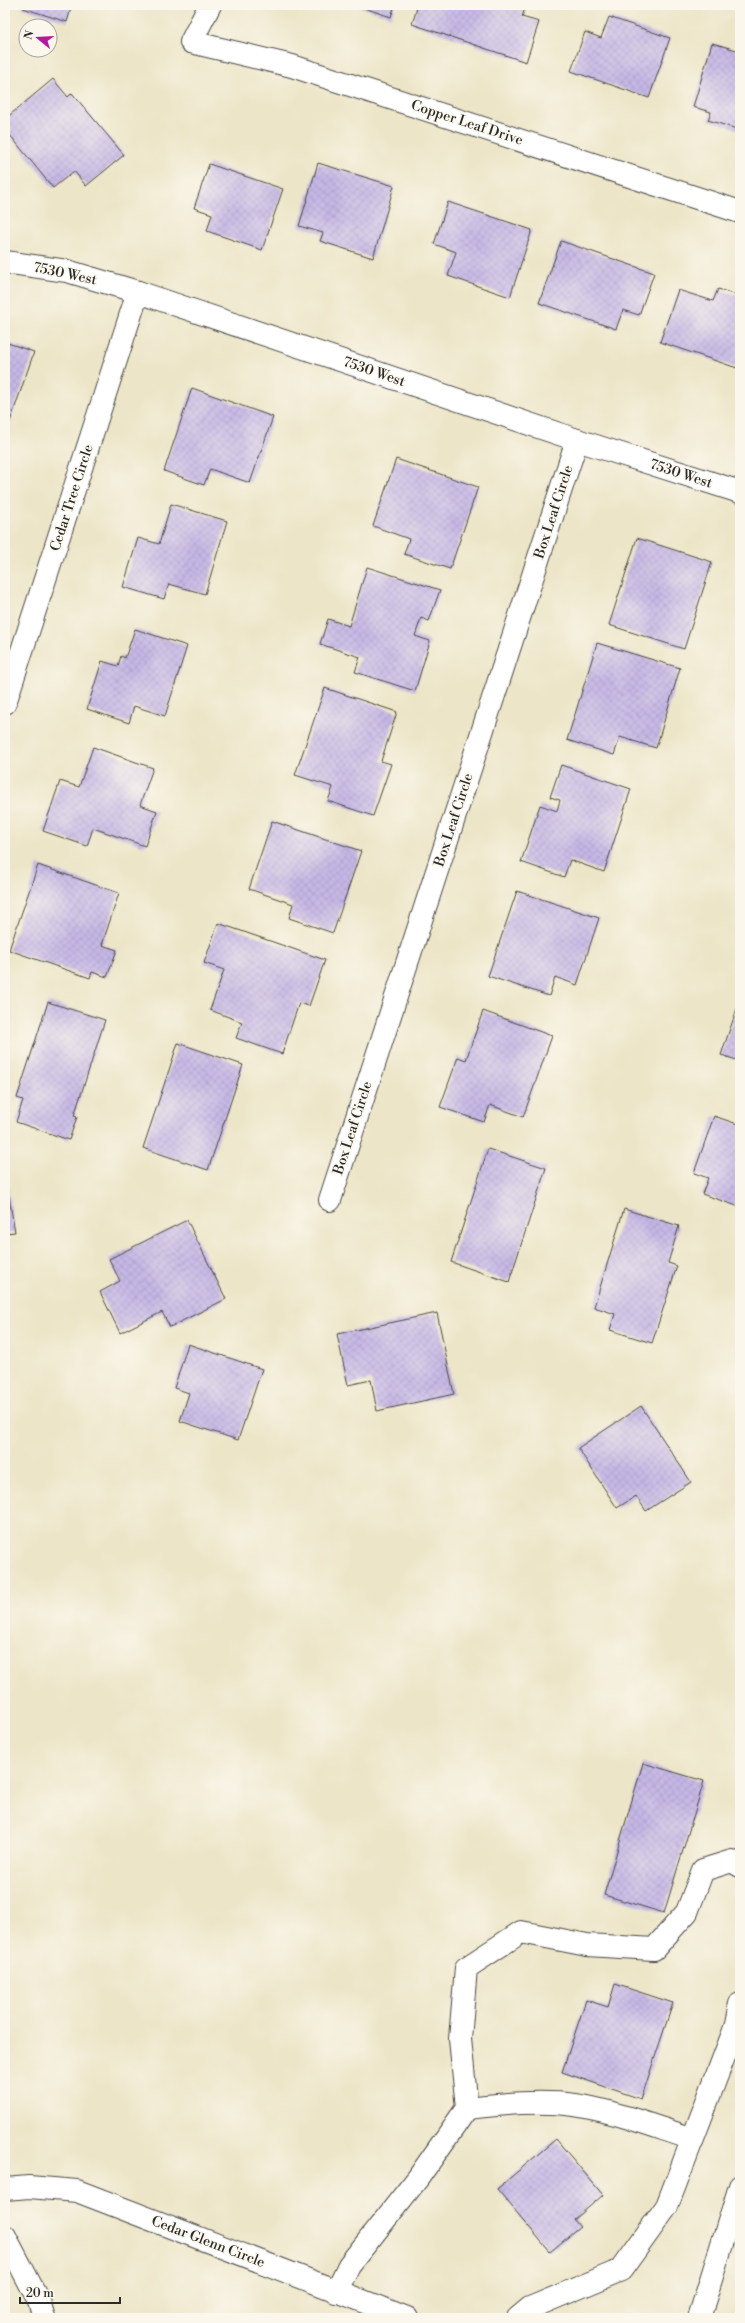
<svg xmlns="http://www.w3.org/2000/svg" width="745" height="2323" font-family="'Libre Bodoni',serif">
	<defs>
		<pattern id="building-cross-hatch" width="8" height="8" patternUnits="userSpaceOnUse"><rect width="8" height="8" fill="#c6b8e6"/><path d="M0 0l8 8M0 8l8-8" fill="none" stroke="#aa9ec5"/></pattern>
	</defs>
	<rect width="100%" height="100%" fill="#fbf7ec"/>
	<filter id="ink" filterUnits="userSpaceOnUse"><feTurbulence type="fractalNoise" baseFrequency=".025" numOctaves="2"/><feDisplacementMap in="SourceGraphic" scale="8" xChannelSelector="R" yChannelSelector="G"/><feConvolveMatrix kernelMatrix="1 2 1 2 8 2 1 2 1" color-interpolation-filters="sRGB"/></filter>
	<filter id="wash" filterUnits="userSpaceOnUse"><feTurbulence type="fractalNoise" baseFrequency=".012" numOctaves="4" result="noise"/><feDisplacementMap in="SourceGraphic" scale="16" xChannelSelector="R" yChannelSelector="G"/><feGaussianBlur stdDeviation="0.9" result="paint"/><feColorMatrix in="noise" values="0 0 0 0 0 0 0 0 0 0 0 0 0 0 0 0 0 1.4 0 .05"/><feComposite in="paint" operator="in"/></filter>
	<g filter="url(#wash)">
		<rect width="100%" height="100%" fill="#ece5c7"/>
		<g id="blocks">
			<!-- building -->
			<g fill="url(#building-cross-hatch)">
				<polygon points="24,5 72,5 67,22 23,8"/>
				<polygon points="355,5 395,5 391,17"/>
				<polygon points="418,5 526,5 522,17 539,22 526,62 412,24"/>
				<polygon points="609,17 670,38 649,98 571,71 585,32 601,38"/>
				<polygon points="712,43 740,51 740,130 708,120 711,112 693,107"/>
				<polygon points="53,79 68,97 72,93 124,155 86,186 74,171 53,188 5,129 5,119"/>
				<polygon points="318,163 394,186 373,258 320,241 323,233 299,226"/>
				<polygon points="209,164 283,189 262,250 207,231 212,214 194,208"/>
				<polygon points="448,202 532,230 510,297 448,276 456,252 434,244"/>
				<polygon points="561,241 654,273 639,315 623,310 616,329 539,303"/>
				<polygon points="718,289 740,296 740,369 660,342 678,290 713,301"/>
				<polygon points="5,342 34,352 5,436"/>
				<polygon points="192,388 273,417 250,483 210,469 204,485 164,471"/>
				<polygon points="396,459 478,487 450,569 404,554 409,539 373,526"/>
				<polygon points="171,504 227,521 205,594 169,584 164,599 123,587 138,538 159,544"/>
				<polygon points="637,538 712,562 684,649 609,625"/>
				<polygon points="367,567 440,590 429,621 421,618 415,636 430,641 415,691 355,672 360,657 320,644 328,619 349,626"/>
				<polygon points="135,629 187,646 165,716 134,706 129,723 87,709 102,661 118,666 121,656 125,658"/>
				<polygon points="597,643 680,668 656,748 620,737 614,755 567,740"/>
				<polygon points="325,688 397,712 381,761 391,764 373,816 328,801 333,787 295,775"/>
				<polygon points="93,747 153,768 140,805 157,811 145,846 93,828 87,846 43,831 60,781 79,787"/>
				<polygon points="561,765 631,789 604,872 570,860 564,877 521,862 540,805 557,811 560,800 550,797"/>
				<polygon points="272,821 361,851 333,933 289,918 293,904 249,889"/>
				<polygon points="38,865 119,893 102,945 117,950 107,977 92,972 90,978 9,950"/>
				<polygon points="517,891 599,918 577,985 555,977 549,996 488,976"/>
				<polygon points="218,923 325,960 309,1006 299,1003 282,1054 236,1038 242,1022 210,1010 224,970 204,963"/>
				<polygon points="740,1000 740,1061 721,1055"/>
				<polygon points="48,1002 105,1020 74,1116 77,1117 69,1140 16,1122 23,1100 17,1098"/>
				<polygon points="483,1011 552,1036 523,1117 490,1105 484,1122 440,1107 458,1057 466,1060"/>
				<polygon points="178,1043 243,1065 208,1170 143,1148"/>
				<polygon points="714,1116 740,1125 740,1207 702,1194 708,1178 694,1173"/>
				<polygon points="488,1149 546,1168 509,1282 451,1262"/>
				<polygon points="5,1174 15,1232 5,1233"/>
				<polygon points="624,1209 679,1226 668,1263 677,1266 652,1343 610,1330 615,1314 594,1307"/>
				<polygon points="187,1220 226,1299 170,1327 162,1312 120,1333 100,1292 120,1281 109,1259"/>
				<polygon points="437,1313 454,1394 377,1411 371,1380 348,1385 337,1334"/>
				<polygon points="188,1344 262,1369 238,1440 180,1421 189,1393 174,1388"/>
				<polygon points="641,1406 691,1482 646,1511 636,1496 617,1508 578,1448"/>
				<polygon points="643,1763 704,1781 664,1913 604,1895"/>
				<polygon points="615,1984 673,2003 641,2099 562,2072 586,2000 608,2007"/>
				<polygon points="556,2139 603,2195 574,2220 580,2227 550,2252 497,2189"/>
			</g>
		</g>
	</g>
	<g filter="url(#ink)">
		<use href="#blocks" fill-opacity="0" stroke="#484742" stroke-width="1"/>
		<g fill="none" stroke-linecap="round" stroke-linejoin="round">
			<defs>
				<g id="minor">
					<polyline points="210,5 191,42 292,66 740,212"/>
					<polyline points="5,262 67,271 138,292 577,440 740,492"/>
					<polyline points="5,703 138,292"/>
					<polyline points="330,1200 577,440"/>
					<path d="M467 2108C502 2104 540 2100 575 2105 615 2111 655 2127 693 2139"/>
					<polyline points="5,2189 29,2187 77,2191 407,2318"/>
					<polyline points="5,2236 39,2301 44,2318"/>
					<polyline points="336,2292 349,2265 418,2178 467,2108 460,2039 466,1968 521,1932 587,1945 654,1949 687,1912 703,1870 732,1861 740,1866"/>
					<polyline points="518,2318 530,2308 621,2270 667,2206 735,2028 740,2004"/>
					<polyline points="699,2318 740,2186"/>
				</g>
			</defs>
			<!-- minor casing -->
			<use href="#minor" stroke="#484742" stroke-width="24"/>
			<!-- minor -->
			<use href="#minor" stroke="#fff" stroke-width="22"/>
		</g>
	</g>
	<g text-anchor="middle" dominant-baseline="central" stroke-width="3" stroke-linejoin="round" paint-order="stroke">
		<!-- street labels -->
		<g font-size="14" fill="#2b2b2b" stroke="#fbf7ec">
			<text transform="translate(467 123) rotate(18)">Copper Leaf Drive</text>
			<text transform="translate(65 274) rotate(12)">7530 West</text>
			<text transform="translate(374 372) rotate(19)">7530 West</text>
			<text transform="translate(681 474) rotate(18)">7530 West</text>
			<text transform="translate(72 498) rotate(-72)">Cedar Tree Circle</text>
			<text transform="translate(554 512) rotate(-72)">Box Leaf Circle</text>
			<text transform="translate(454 820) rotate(-72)">Box Leaf Circle</text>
			<text transform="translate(353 1128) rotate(-72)">Box Leaf Circle</text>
			<text transform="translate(208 2242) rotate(21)">Cedar Glenn Circle</text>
		</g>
	</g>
	<!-- margin -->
	<rect width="745" height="2323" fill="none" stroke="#fbf7ec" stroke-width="20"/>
	<!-- north arrow -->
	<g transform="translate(38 38) rotate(288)"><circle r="19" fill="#fbf7ec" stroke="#a8a59f"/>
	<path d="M0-3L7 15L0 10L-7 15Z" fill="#b5179e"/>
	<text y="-6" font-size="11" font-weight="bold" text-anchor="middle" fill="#2b2b2b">N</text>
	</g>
	<!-- scale -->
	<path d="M20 2297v6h100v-6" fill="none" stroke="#2b2b2b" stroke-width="2"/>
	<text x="26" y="2297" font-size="12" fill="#2b2b2b" stroke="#fbf7ec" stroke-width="3" paint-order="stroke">20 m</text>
</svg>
